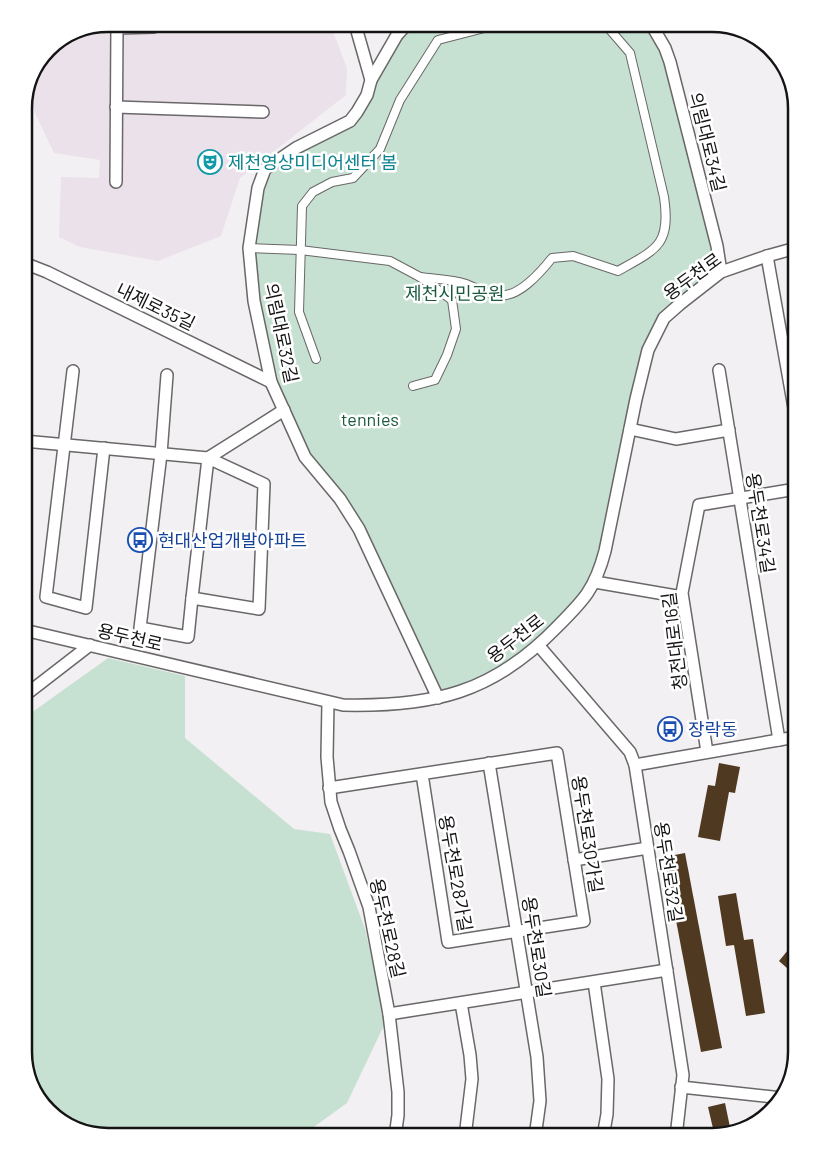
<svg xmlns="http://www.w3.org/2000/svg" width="820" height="1161" font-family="Barlow,'Noto Sans KR',sans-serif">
	<rect width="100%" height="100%" fill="#f3f0f3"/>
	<!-- built -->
	<polygon fill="#ebe1ea" points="108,24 330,24 347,68 346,95 240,178 221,236 158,261 80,247 59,237 61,177 99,178 100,160 54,153 26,94 32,71 52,45 78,35 101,32 101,26"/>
	<!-- green -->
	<g fill="#c6e1d1">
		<polygon points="414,24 645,24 661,50 665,64 711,244 715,270 677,302 643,356 630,397 625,436 601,549 587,587 535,643 488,673 474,680 439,693 359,529 305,457 271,382 254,301 253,248 265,189 272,170 303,150 356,122 399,41"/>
		<polygon points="108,658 185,676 185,738 294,829 330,834 365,929 386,1021 347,1103 300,1137 103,1137 66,1126 35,1095 24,1053 24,718"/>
	</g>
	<!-- building -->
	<g fill="#4f3920">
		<polygon points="719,763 740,767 735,793 729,792 720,841 698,837 708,785 715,786"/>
		<polygon points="685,853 722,1048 701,1052 664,857"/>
		<polygon points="736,893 744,940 753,939 765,1013 746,1016 734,945 726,946 718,896"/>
		<polygon points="793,944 796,946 796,976 779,961"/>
		<polygon points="725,1103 731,1132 715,1137 708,1107"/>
		<polygon points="768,1112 758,1122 756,1115"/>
	</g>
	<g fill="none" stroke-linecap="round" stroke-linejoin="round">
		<defs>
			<g id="pedestrian">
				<polyline points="249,248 300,250 390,261 420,277 452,300 456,329 447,355 435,380 413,386"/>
				<path d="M420 277C435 279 452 279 466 284 476 288 485 293 496 295 517 300 540 273 552 258L573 256 618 271C657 249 671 245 664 197L630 53 605 24"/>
				<polyline points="316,359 299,312 302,206 313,192 332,182 353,178 380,149 400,100 438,40 500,24"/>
			</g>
			<g id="minor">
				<polyline points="355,24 371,80 367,95 357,112 350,121 296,148 265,169 258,188 249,248 254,301 271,382 305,457 340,499 359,529 438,698"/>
				<polyline points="651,24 665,48 670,62 717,246 721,272"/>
				<polyline points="117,28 154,27"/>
				<polyline points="371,80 397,35 407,24"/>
				<polyline points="116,107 263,112"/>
				<polyline points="116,182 117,24"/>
				<polyline points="767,256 796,419"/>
				<polyline points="24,263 47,272 271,382"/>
				<polyline points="719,370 779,740"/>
				<polyline points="73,371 46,597 86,608 104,448"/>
				<polyline points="167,375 161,454 140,628 188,637 192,598"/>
				<polyline points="630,429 676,439 729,430"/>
				<polyline points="24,441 208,458 264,484 259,609 192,598 208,458"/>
				<polyline points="208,458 284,410"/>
				<polyline points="595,582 682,597"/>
				<path d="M24 630 343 705C433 707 493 693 557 627 584 600 595 589 605 551L636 399 648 350 664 318 680 304 721 272 767 256 796 248"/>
				<polyline points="539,646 630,752 635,765 683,1075 676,1137"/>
				<polyline points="24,696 90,645"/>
				<polyline points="328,702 327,757 331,802 340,829 349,851 369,907 389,1014 398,1092 398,1115 395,1137"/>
				<polyline points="707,752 682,593 699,505 796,489"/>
				<polyline points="489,763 537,1057 540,1101 535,1137"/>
				<polyline points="635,765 796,737"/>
				<polyline points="329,788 557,753 584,921 448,942 422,774"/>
				<polyline points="574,860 648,848"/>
				<polyline points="594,982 608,1079 607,1114 603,1137"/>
				<polyline points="461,1003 470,1055 472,1079 465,1137"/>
				<polyline points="389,1014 667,970"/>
				<polyline points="681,1087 782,1098"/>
			</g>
		</defs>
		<!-- pedestrian casing -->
		<use href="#pedestrian" stroke="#6a6769" stroke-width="10"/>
		<!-- minor casing -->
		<use href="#minor" stroke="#6a6769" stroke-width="14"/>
		<!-- pedestrian -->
		<use href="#pedestrian" stroke="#fff" stroke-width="8"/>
		<!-- minor -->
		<use href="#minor" stroke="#fff" stroke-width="11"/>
	</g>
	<!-- icons -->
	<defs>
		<symbol id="theatre-ring" viewBox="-11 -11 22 22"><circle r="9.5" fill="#fff" stroke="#0f9aa8" stroke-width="1.5"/><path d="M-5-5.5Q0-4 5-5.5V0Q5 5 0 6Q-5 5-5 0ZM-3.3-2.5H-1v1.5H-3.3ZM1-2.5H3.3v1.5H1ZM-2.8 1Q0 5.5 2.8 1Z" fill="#0f9aa8"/></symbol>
		<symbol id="bus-ring" viewBox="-11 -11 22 22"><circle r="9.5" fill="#fff" stroke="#1a4fb4" stroke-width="1.5"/><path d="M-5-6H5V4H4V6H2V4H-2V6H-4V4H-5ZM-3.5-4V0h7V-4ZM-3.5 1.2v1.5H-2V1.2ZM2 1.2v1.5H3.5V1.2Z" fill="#1a4fb4"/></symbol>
	</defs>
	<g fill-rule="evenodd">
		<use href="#theatre-ring" x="196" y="148" width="28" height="28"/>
		<use href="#bus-ring" x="126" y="526" width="28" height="28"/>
		<use href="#bus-ring" x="656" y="715" width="28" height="28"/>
	</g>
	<g text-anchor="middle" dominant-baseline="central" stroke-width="5" stroke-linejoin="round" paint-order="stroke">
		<!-- street labels -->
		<g font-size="18" fill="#151415" stroke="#fff">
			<text transform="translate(708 142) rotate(76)">의림대로34길</text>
			<text transform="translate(692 276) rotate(-36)">용두천로</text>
			<text transform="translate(156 306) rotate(26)">내제로35길</text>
			<text transform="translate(282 333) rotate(78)">의림대로32길</text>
			<text transform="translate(761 523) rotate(81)">용두천로34길</text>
			<text transform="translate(130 637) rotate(13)">용두천로</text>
			<text transform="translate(515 638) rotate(-38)">용두천로</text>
			<text transform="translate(674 641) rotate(-97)">청전대로16길</text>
			<text transform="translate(588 834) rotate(81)">용두천로30가길</text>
			<text transform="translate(669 872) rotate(81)">용두천로32길</text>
			<text transform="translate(456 873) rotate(80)">용두천로28가길</text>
			<text transform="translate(388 928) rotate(77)">용두천로28길</text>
			<text transform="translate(537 947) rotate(81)">용두천로30길</text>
		</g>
		<!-- culture labels -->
		<g font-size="18" fill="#0d838f" stroke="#fff" text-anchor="start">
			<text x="228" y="162">제천영상미디어센터 봄</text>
		</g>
		<!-- park labels -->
		<g font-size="18" fill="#1b5a3f" stroke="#fff">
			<text x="455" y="293">제천시민공원</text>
			<text x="370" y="419">tennies</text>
		</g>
		<!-- transit labels -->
		<g font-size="18" fill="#164399" stroke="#fff" text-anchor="start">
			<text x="158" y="540">현대산업개발아파트</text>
			<text x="688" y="729">장락동</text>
		</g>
	</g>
	<!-- crop -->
	<path d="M0 0H820V1161H0ZM108 32H712A76 76 0 0 1 788 108V1052A76 76 0 0 1 712 1128H108A76 76 0 0 1 32 1052V108A76 76 0 0 1 108 32Z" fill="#fff" fill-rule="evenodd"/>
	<path fill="none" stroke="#151415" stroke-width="2.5" d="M108 32H712A76 76 0 0 1 788 108V1052A76 76 0 0 1 712 1128H108A76 76 0 0 1 32 1052V108A76 76 0 0 1 108 32Z"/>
</svg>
